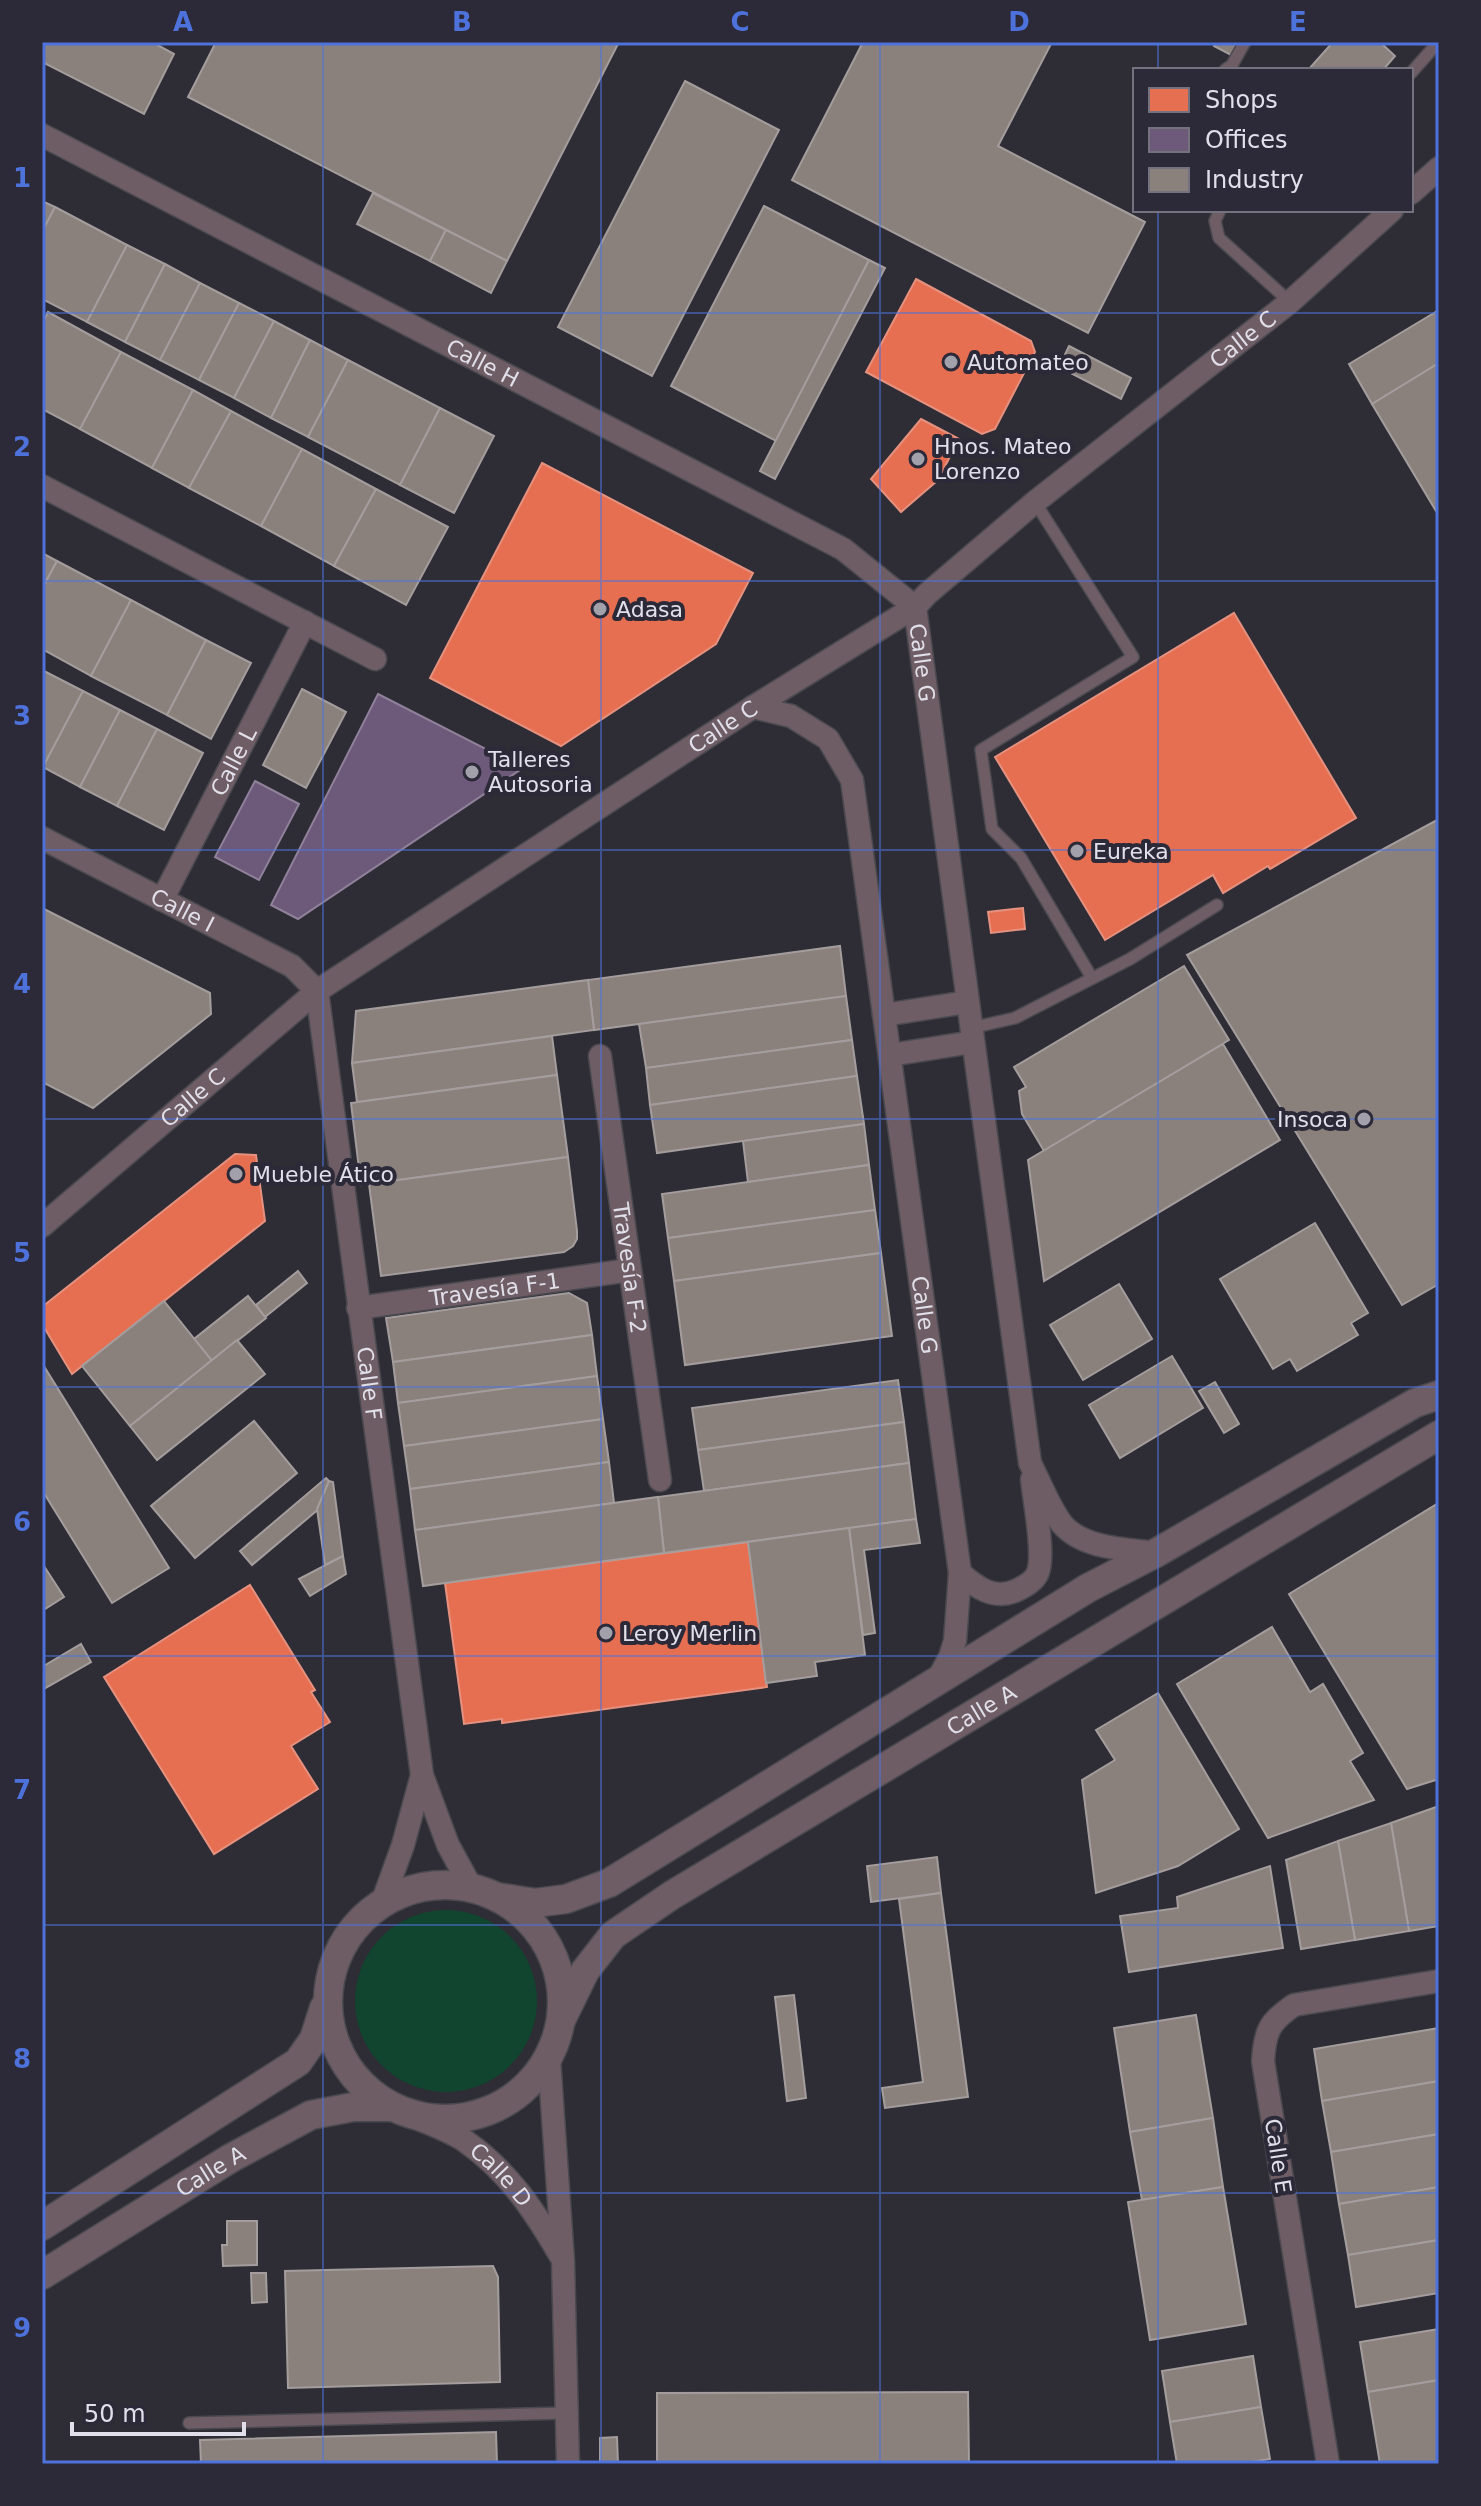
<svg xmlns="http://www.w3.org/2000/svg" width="1481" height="2506" font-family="'DejaVu Sans',sans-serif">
	<rect width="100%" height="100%" fill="#2e2c34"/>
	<!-- green -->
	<circle fill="#114530" cx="446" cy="2001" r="91"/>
	<!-- shops -->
	<g fill="#e76f51" stroke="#e5917f" stroke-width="2">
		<polygon points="916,279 1031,341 1035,352 995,429 982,434 866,372"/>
		<polygon points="921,419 959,439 938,480 901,512 871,479"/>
		<polygon points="542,463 753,573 716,644 561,746 430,678"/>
		<polygon points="1234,613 1356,818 1270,869 1268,866 1223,893 1213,875 1105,940 995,757"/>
		<polygon points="1023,908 1025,929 991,933 988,912"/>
		<polygon points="235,1154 256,1155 265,1221 72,1374 42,1324 42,1307"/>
		<polygon points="748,1542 767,1687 502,1723 502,1719 464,1724 445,1583"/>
		<polygon points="250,1585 315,1690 311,1692 330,1722 291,1746 318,1789 214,1854 104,1677"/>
	</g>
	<!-- offices -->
	<g fill="#6d597a" stroke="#90819b" stroke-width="2">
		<polygon points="378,694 523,768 298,919 271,905"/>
		<polygon points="255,781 299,804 259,880 215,857"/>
	</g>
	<!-- industry -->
	<g fill="#8a817c" stroke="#a49d9d" stroke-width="2">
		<polygon points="42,42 152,42 174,54 144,114 42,62"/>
		<polygon points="216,42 619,42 507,261 188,97"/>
		<polygon points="863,42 1052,42 998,146 1145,222 1088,333 792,180"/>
		<polygon points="1216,42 1238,42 1231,55 1214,46"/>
		<polygon points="1333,42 1380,42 1395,56 1383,70 1308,70"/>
		<polygon points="685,81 779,130 652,376 558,327"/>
		<polygon points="373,193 446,230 430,261 357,224"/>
		<polygon points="42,201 55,207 42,232"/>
		<polygon points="764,206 869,260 776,441 671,386"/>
		<polygon points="55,207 127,245 87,322 42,299 42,232"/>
		<polygon points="446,230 507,261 491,293 430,261"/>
		<polygon points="127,245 165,264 125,342 87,322"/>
		<polygon points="869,260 885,268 775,479 760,471"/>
		<polygon points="165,264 200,283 160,360 125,342"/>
		<polygon points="200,283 239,303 199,380 160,360"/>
		<polygon points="239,303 274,321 234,398 199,380"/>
		<polygon points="1439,310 1439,363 1372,404 1349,364"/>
		<polygon points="48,312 121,352 80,429 42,409 42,324"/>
		<polygon points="274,321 310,340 271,418 234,398"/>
		<polygon points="310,340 348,360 308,437 271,418"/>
		<polygon points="1069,346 1131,378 1121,399 1059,367"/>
		<polygon points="121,352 193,390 152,468 80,429"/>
		<polygon points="348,360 440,408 400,485 308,437"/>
		<polygon points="1439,363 1439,516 1372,404"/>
		<polygon points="193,390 231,411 189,488 152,468"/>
		<polygon points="440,408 494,436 454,513 400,485"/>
		<polygon points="231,411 302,449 261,526 189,488"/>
		<polygon points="302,449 376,489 334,566 261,526"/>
		<polygon points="376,489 448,527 406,605 334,566"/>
		<polygon points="42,553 57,561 42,589"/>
		<polygon points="57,561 131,600 91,676 42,649 42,589"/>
		<polygon points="131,600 206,640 167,715 91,676"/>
		<polygon points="206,640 251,663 211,739 167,715"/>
		<polygon points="42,670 83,691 43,767 42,767"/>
		<polygon points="302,689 346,712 306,788 263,765"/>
		<polygon points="83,691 120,710 80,787 43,767"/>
		<polygon points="120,710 157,729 117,806 80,787"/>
		<polygon points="157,729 203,753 164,830 117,806"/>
		<polygon points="1439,819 1439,1284 1402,1305 1187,955"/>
		<polygon points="42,908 210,993 211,1014 93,1108 42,1082"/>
		<polygon points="840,946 846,996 594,1030 588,980"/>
		<polygon points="1184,966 1229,1040 1044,1151 1022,1114 1019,1091 1026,1087 1014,1067"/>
		<polygon points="588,980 594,1030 352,1063 356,1011"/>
		<polygon points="846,996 852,1040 646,1068 639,1024"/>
		<polygon points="552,1036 557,1075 357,1102 352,1063"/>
		<polygon points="852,1040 857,1076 650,1105 646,1068"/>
		<polygon points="1223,1044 1280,1140 1044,1281 1028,1160"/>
		<polygon points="557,1075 568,1157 361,1185 351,1103"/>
		<polygon points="857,1076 864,1124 657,1153 650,1105"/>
		<polygon points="864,1124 869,1165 748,1182 743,1141"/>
		<polygon points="568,1157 577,1231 577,1239 573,1246 564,1252 381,1276 369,1184"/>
		<polygon points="869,1165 875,1210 668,1238 662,1194"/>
		<polygon points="875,1210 881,1253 674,1281 668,1238"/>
		<polygon points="1315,1223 1368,1313 1351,1323 1358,1335 1297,1371 1290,1359 1273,1369 1220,1279"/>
		<polygon points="881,1253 892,1336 685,1365 674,1281"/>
		<polygon points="298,1271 307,1283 265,1317 256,1305"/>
		<polygon points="1119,1284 1152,1339 1083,1380 1050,1325"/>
		<polygon points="569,1293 587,1303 592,1335 393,1362 386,1318"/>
		<polygon points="248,1296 266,1318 212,1361 194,1339"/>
		<polygon points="164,1301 212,1361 130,1426 82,1366"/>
		<polygon points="592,1335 597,1376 398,1403 393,1362"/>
		<polygon points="237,1340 265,1374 157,1460 130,1426"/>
		<polygon points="1172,1356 1203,1408 1120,1458 1089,1405"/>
		<polygon points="42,1363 169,1568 112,1603 42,1490"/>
		<polygon points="597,1376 603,1419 404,1446 398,1403"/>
		<polygon points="898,1380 904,1422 698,1450 692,1408"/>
		<polygon points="1215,1382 1239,1424 1224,1433 1199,1391"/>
		<polygon points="603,1419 609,1462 410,1489 404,1446"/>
		<polygon points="254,1421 297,1473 195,1558 151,1506"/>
		<polygon points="904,1422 909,1463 704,1491 698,1450"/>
		<polygon points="609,1462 614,1503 415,1530 410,1489"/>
		<polygon points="909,1463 916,1519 664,1553 658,1497"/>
		<polygon points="326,1478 329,1481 320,1508 252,1565 240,1551"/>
		<polygon points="329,1481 333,1482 343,1556 325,1565 317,1509"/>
		<polygon points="658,1497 664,1553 423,1586 415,1530"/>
		<polygon points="1437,1504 1439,1508 1439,1779 1407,1789 1289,1594"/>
		<polygon points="916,1519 920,1543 864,1550 875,1633 863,1635 849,1528"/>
		<polygon points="849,1528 865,1655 815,1662 817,1676 766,1683 748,1542"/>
		<polygon points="343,1556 346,1574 310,1596 299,1579"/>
		<polygon points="42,1563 64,1597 42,1611"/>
		<polygon points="1272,1627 1310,1692 1323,1684 1363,1753 1350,1761 1374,1800 1268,1838 1177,1684"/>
		<polygon points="81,1644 91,1662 42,1690 42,1667"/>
		<polygon points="1158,1693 1239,1829 1178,1866 1096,1893 1082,1780 1115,1760 1096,1730"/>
		<polygon points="1439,1806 1439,1926 1409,1931 1391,1823"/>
		<polygon points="1391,1823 1409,1931 1355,1940 1338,1841"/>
		<polygon points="1338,1841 1355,1940 1301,1949 1286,1860"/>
		<polygon points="937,1857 941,1893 871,1902 867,1866"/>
		<polygon points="1270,1866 1283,1948 1129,1972 1120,1916 1178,1908 1177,1897"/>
		<polygon points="941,1893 968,2097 885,2108 882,2088 923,2082 899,1899"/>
		<polygon points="794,1995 806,2098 787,2101 775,1997"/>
		<polygon points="1196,2015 1213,2118 1130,2132 1114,2028"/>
		<polygon points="1439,2028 1439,2081 1322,2101 1314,2049"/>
		<polygon points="1439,2081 1439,2134 1331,2152 1322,2101"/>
		<polygon points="1213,2118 1223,2187 1142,2200 1130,2132"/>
		<polygon points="1439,2134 1439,2187 1339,2204 1331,2152"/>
		<polygon points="1223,2187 1246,2324 1150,2340 1128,2202"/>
		<polygon points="1439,2187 1439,2240 1348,2255 1339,2204"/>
		<polygon points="227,2221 257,2221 257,2265 223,2266 222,2245 227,2245"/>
		<polygon points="1439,2240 1439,2293 1356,2307 1348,2255"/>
		<polygon points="493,2266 498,2277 500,2382 288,2388 285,2271"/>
		<polygon points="251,2273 266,2273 267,2302 252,2303"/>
		<polygon points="1439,2329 1439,2380 1368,2392 1360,2342"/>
		<polygon points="1253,2356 1261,2407 1170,2422 1162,2371"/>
		<polygon points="1439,2380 1439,2464 1380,2464 1368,2392"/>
		<polygon points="968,2392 969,2464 657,2464 657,2393"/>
		<polygon points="1261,2407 1270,2459 1239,2464 1177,2464 1170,2422"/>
		<polygon points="496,2432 497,2464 201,2464 200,2440"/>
		<polygon points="617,2437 618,2464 600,2464 600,2438"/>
	</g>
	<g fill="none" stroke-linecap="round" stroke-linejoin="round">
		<defs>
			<g id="service">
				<polyline points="1225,70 1232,65 1245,42"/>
				<polyline points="1411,73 1434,47 1435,42"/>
				<polyline points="1220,210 1215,221 1219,238 1290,302"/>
				<polyline points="1035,502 1133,657 981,750 992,829 1021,858 1092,978"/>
				<polyline points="971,1028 1015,1018 1130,959 1217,905"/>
				<polyline points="189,2423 567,2413"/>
			</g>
			<g id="minor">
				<path id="s1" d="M42 135 843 549 915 607"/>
				<polyline points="1411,193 1439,168"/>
				<polyline points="42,486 375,659"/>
				<path id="s2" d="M915 607 1030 1463C1040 1482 1049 1507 1062 1524 1083 1549 1126 1549 1156 1553"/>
				<path id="s3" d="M753 707 791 716 828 739 852 780 960 1573 955 1641 950 1657 938 1679"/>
				<path id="s4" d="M42 838 292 966 317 991"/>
				<path id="s5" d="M162 900 305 622"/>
				<path id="s6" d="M317 991 422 1775 448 1845 471 1887"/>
				<polyline points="884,1015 967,1002"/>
				<polyline points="890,1055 973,1042"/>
				<path id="s7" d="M600 1056 660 1480"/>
				<path id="s8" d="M42 1226 317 991 753 707 915 607 927 594 1035 502 1290 302 1392 210"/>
				<path id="s9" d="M358 1308 630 1270"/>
				<path d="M960 1573C976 1587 993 1600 1015 1591 1024 1587 1035 1581 1038 1572 1045 1553 1034 1501 1032 1479"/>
				<polyline points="382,1903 403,1845 422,1775"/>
				<polyline points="549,2059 563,2261 568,2464"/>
				<path id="s10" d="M414 2117C430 2124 450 2131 465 2141 508 2171 534 2210 560 2255"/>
				<path d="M1328 2464 1263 2061C1265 2031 1269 2022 1294 2005L1439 1981"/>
			</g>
			<g id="tertiary">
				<circle cx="445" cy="2002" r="117"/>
				<polyline points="497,1897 535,1903 566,1899 609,1883 1088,1588 1156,1553 1415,1403 1439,1395"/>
				<path id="s11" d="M561 2020 585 1971 613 1935 672 1895 1439 1435"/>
				<polyline points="42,2226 298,2062 314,2039 324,2008"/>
				<path id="s12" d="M42 2275 231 2158 311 2115 353 2107H392"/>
			</g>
		</defs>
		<!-- service casing -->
		<use href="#service" stroke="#4b4950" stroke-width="14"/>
		<!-- minor casing -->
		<use href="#minor" stroke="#4b4950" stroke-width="25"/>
		<!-- tertiary casing -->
		<use href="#tertiary" stroke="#4b4950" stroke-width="31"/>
		<!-- service -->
		<use href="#service" stroke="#6e5d64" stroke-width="11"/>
		<!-- minor -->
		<use href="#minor" stroke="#6e5d64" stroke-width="22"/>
		<!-- tertiary -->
		<use href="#tertiary" stroke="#6e5d64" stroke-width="28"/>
	</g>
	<!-- grid -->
	<path fill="none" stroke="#4e72dc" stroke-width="2" stroke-opacity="0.55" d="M323 42V2464M601 42V2464M880 42V2464M1158 42V70M1158 210V2464M42 313H1439M42 581H1439M42 850H1439M42 1119H1439M42 1387H1439M42 1656H1439M42 1925H1439M42 2193H1439"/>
	<!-- markers -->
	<g fill="#a2a0aa" stroke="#2c2938" stroke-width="3">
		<circle cx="951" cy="362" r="8"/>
		<circle cx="918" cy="459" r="8"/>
		<circle cx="600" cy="609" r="8"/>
		<circle cx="472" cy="772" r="8"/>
		<circle cx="1077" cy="851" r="8"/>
		<circle cx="1364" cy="1119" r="8"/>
		<circle cx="236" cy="1174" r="8"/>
		<circle cx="606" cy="1633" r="8"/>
	</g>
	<g text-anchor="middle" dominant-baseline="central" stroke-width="8" stroke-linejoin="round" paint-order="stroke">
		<!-- street labels -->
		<g font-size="22" fill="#e1dfe9" stroke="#2c2938">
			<text stroke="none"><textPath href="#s8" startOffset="1496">Calle C</textPath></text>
			<text stroke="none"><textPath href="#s1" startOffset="496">Calle H</textPath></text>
			<text stroke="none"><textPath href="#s2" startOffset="56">Calle G</textPath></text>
			<text stroke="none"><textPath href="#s8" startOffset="846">Calle C</textPath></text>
			<text stroke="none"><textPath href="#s5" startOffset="156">Calle L</textPath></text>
			<text stroke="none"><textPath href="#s4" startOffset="158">Calle I</textPath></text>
			<text stroke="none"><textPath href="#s8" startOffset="198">Calle C</textPath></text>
			<text stroke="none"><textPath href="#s7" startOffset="214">Travesía F-2</textPath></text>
			<text stroke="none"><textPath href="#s9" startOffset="138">Travesía F-1</textPath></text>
			<text stroke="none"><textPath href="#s3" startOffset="670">Calle G</textPath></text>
			<text stroke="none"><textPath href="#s6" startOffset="396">Calle F</textPath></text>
			<text stroke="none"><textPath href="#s11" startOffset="532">Calle A</textPath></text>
			<text transform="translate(1278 2156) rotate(81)">Calle E</text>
			<text stroke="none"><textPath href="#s12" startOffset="198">Calle A</textPath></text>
			<text stroke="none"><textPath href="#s10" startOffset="106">Calle D</textPath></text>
		</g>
		<!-- poi labels -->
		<g font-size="22" fill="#e1dfe9" stroke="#2c2938" text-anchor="start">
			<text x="967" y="362">Automateo</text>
			<text x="934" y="446">Hnos. Mateo<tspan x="934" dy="25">Lorenzo</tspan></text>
			<text x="616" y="609">Adasa</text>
			<text x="488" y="759">Talleres<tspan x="488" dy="25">Autosoria</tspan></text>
			<text x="1093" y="851">Eureka</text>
			<text x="1348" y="1119" text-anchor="end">Insoca</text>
			<text x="252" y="1174">Mueble Ático</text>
			<text x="622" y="1633">Leroy Merlin</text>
		</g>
	</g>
	<!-- border -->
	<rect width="1481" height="2506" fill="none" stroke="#2c2938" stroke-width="88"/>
	<!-- legend -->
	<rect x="1133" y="68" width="280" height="144" fill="#2c2938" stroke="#74727f" stroke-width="2"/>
	<rect x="1149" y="88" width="40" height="24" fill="#e76f51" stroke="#74727f" stroke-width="2"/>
	<text x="1205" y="108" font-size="24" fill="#e1dfe9">Shops</text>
	<rect x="1149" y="128" width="40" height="24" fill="#6d597a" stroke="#74727f" stroke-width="2"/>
	<text x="1205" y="148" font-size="24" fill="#e1dfe9">Offices</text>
	<rect x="1149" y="168" width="40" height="24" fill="#8a817c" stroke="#74727f" stroke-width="2"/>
	<text x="1205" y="188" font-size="24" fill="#e1dfe9">Industry</text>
	<!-- scale -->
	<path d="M72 2422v12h172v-12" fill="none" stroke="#e1dfe9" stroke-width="4"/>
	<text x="84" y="2422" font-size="24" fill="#e1dfe9" stroke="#2c2938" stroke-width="6" paint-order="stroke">50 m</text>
	<rect x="44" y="44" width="1393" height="2418" fill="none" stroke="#4e72dc" stroke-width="3"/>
	<g font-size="26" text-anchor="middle" font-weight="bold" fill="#4e72dc">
		<text x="183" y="31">A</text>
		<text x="462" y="31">B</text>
		<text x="740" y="31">C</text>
		<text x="1019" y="31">D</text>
		<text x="1298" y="31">E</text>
		<text x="22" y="187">1</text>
		<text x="22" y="456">2</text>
		<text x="22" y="725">3</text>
		<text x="22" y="993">4</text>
		<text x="22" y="1262">5</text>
		<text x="22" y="1531">6</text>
		<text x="22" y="1799">7</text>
		<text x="22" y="2068">8</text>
		<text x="22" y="2337">9</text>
	</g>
</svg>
